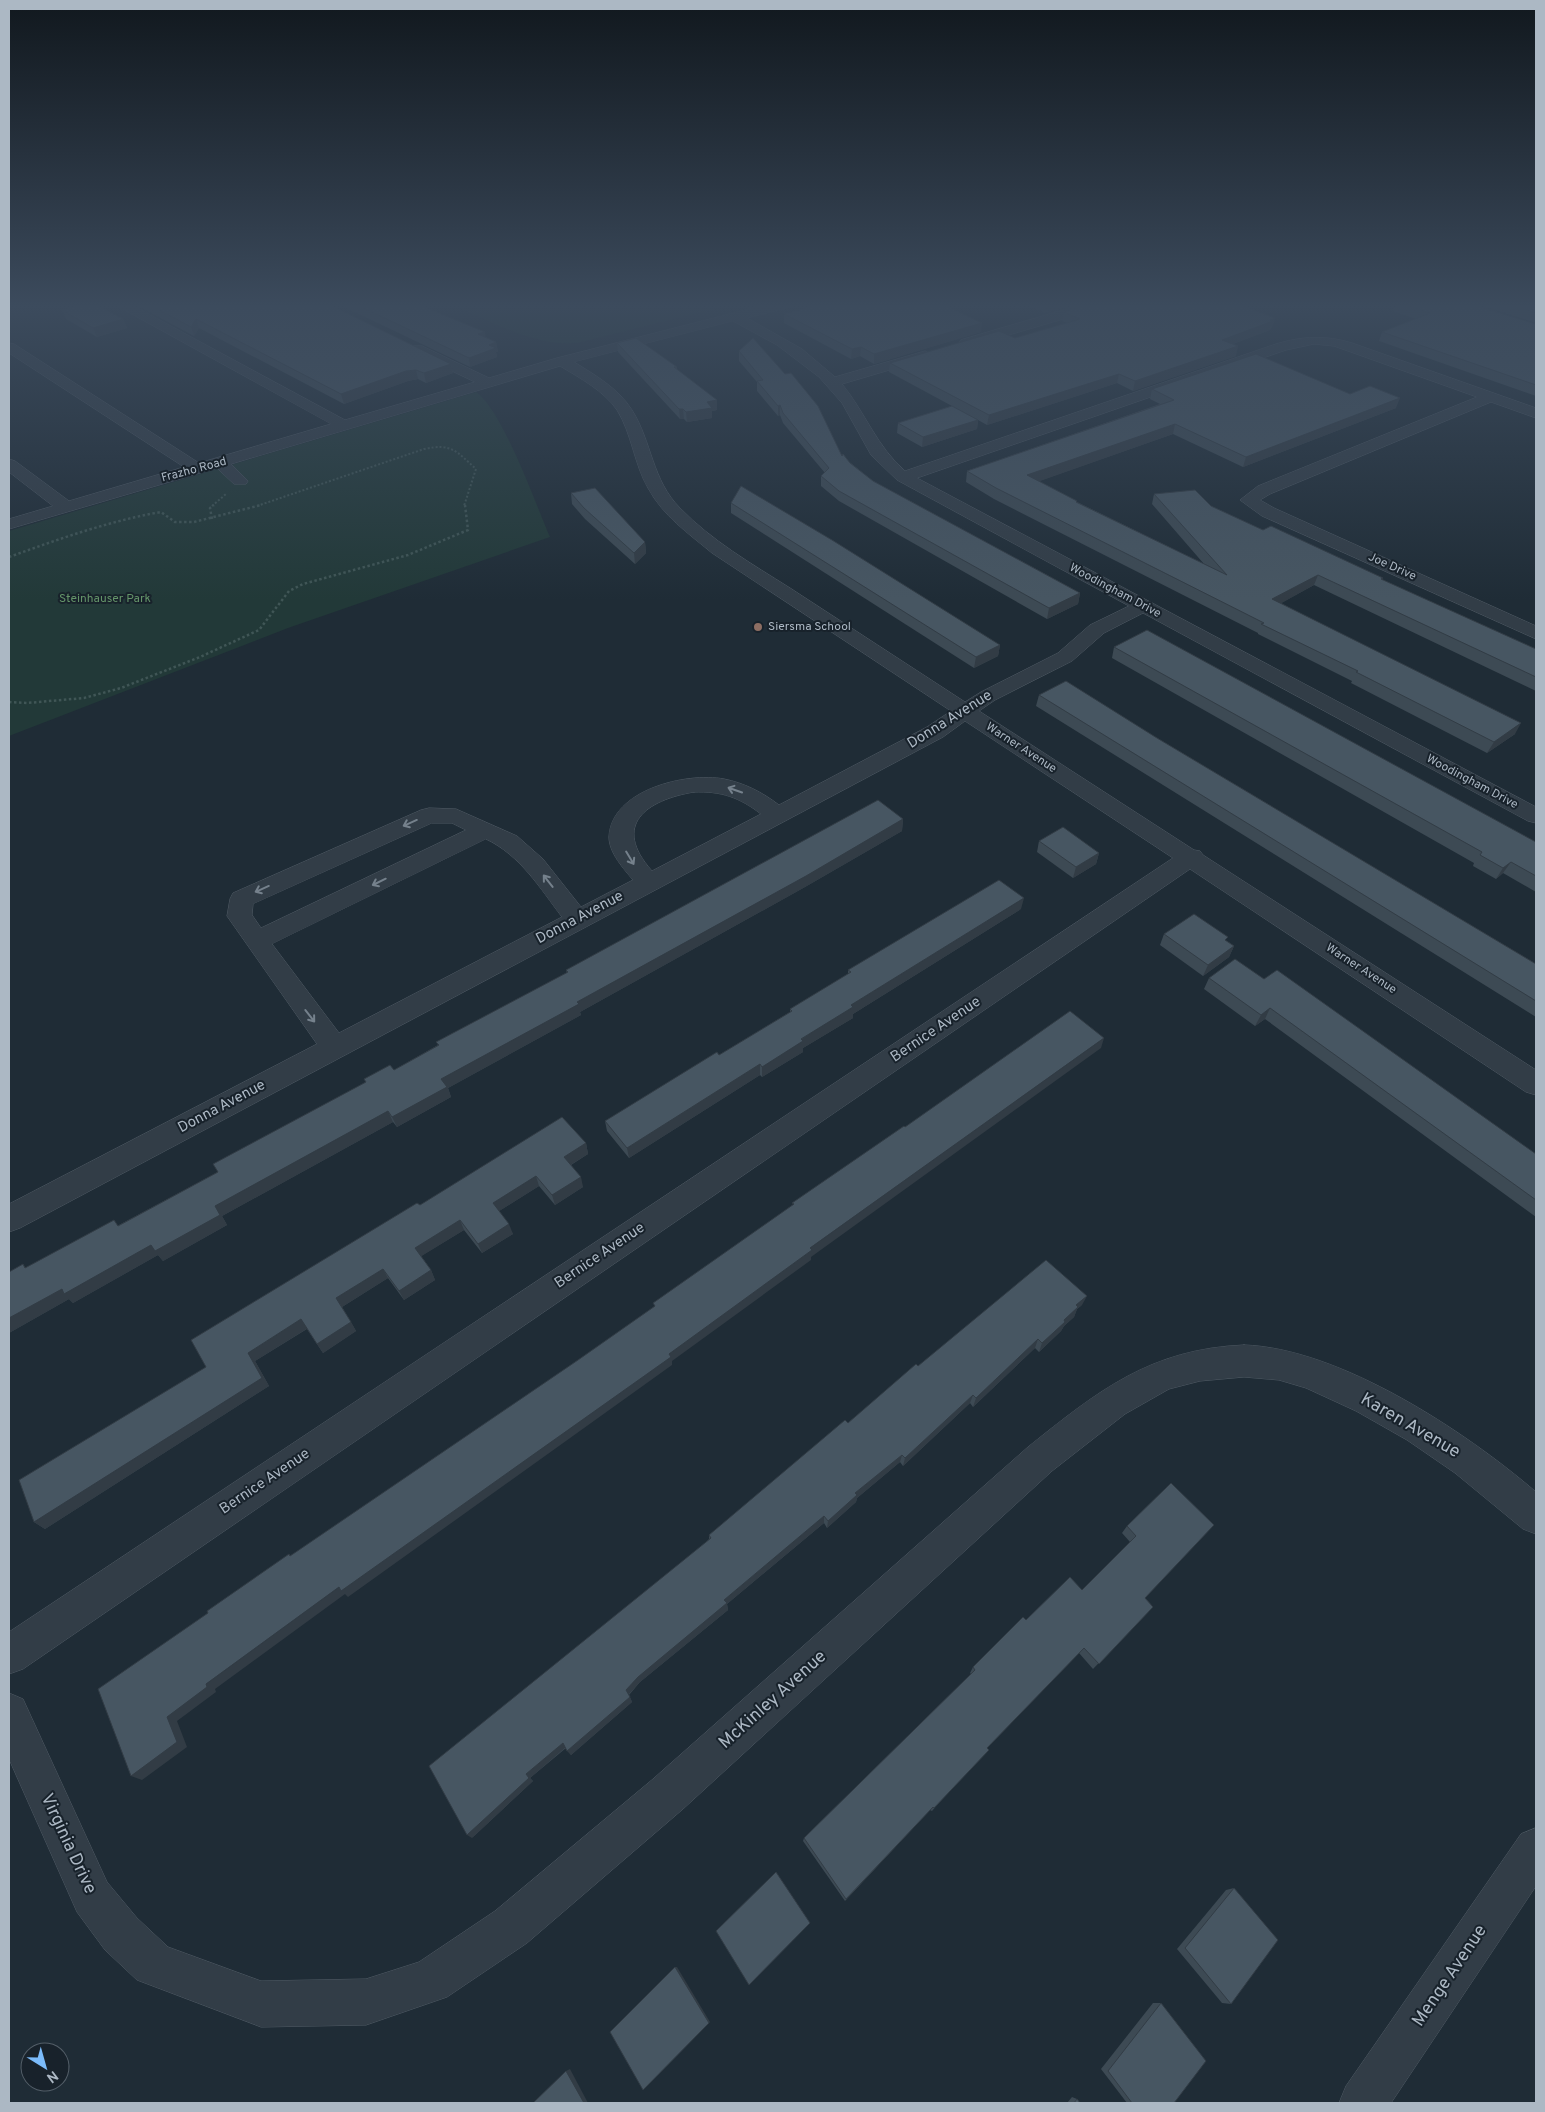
<svg xmlns="http://www.w3.org/2000/svg" width="1545" height="2112" font-family="Overpass,sans-serif">
	<rect width="100%" height="100%" fill="#1f2c36"/>
	<!-- green -->
	<g fill="#223938">
		<path d="M451 304H734L577 343C533 347 491 321 451 304Z"/>
		<path d="M476 392C502 409 536 505 550 537L288 628 9 736V531Z"/>
	</g>
	<g fill="none" stroke-linecap="round" stroke-linejoin="round">
		<defs>
			<g id="minor">
				<path d="M114 304H130L345 420 475 382 412 352 410 349 412 346H422L489 378 557 358 769 304H791L790 307 747 318 802 349 835 377 925 351 932 355 930 358 842 384C865 412 877 447 905 471L1276 344C1303 336 1325 335 1352 343L1536 408V418L1491 402 1270 494 1260 500 1274 508 1536 626V639L1262 516 1240 500 1258 486 1477 397 1334 346 1314 344 1286 350 917 478 1536 807V823L1528 821 1143 613 1104 633 1072 661 995 700 979 711 1194 850 1200 851 1203 855 1536 1070V1095L1526 1092 1190 869 23 1669 9 1674V1632L1173 858 965 721 943 737 20 1228 9 1232V1204L317 1044 227 916 230 899 233 893 421 810 429 808 456 809 517 836 543 859 581 907 633 880C624 869 609 853 609 837 611 790 686 772 724 779 744 783 762 792 779 805L927 727 951 711 712 553C688 533 663 516 648 488 634 464 632 434 617 410 604 391 580 378 560 366L231 464 248 481 246 484H234L217 468 9 529V519L53 506 9 472V459L15 461 69 501 184 467 9 353V343L14 344 199 463 331 424ZM733 321 777 345 819 377 842 403 871 455 897 480 1129 606 1090 625 1058 653 981 692 965 702C907 664 848 626 790 588 752 564 712 541 680 508 652 480 652 442 632 410 618 388 595 375 574 362ZM694 792C721 791 739 797 761 814L652 871C611 825 646 800 694 792ZM432 823H452L466 830 261 928 252 915 253 904ZM486 839C520 855 540 888 562 917L339 1033 272 944Z"/>
				<polygon points="1084,304 1105,304 1104,307 971,346 961,346 959,343 961,340"/>
				<path d="M1244 1345C1339 1348 1465 1431 1536 1492V1534L1523 1529 1455 1473 1407 1440 1356 1411 1306 1388 1279 1380 1244 1377 1200 1381 1169 1389 1125 1414 1052 1471 683 1809 527 1943 447 1997 366 2025 261 2027 137 1980 105 1950 77 1912 9 1759V1693L23 1699 107 1882 137 1918 168 1947 261 1981 366 1979 419 1962 495 1911 653 1779 1028 1447C1098 1391 1150 1349 1244 1345Z"/>
				<polygon points="1536,1828 1536,1886 1391,2103 1339,2103 1346,2086 1521,1834"/>
			</g>
		</defs>
		<!-- minor casing -->
		<use href="#minor" stroke="#505b65" stroke-width="1"/>
		<!-- path-far1 -->
		<g stroke="#405656" stroke-width="2" stroke-dasharray="2 2" stroke-linecap="butt">
			<polyline points="212,506 226,494"/>
			<path d="M257 506 424 449C452 443 456 451 476 469L464 506"/>
		</g>
		<!-- path -->
		<g stroke="#405656" stroke-width="2.5" stroke-dasharray="2.5 2.5" stroke-linecap="butt">
			<polyline points="212,519 210,508 214,505"/>
			<path d="M9 557C59 539 109 521 161 512L175 522H194L261 505"/>
			<polyline points="9,702 27,703 84,698 121,688 200,657 259,630 289,591 303,584 408,555 468,530 465,505"/>
		</g>
		<!-- minor -->
		<use href="#minor" fill="#323d47" fill-rule="evenodd"/>
	</g>
	<!-- wall -->
	<g fill="#3d4a54">
		<polygon points="136,304 328,304 451,364 453,373 426,383 418,379 408,381 344,404 199,328 194,336 140,307"/>
		<polygon points="338,304 417,304 496,342 498,352 496,352 497,357 470,367"/>
		<polygon points="1024,304 1077,304 1045,313"/>
		<polygon points="1396,304 1470,304 1536,324 1536,396 1379,341 1382,332 1416,319 1393,311"/>
		<polygon points="1477,304 1536,304 1536,323"/>
		<polygon points="62,310 123,319 127,328 97,337 66,319"/>
		<polygon points="1064,312 1275,318 1272,327 1271,328 1270,330 1233,344 1236,356 1133,391 1117,383 987,425 978,420 977,429 922,447 897,433 898,423 952,406 889,372 890,363 1015,338 1067,323 1062,321"/>
		<polygon points="784,314 981,332 874,364 860,356 851,359 784,323"/>
		<polygon points="617,343 677,367 677,370 717,410 712,411 712,418 687,422 684,419 680,419 618,352"/>
		<polygon points="739,351 842,456 873,481 1080,593 1078,604 1047,619 839,501 821,486 821,476 825,473 783,423 780,415 778,416 757,391 757,382 739,361"/>
		<polygon points="1152,389 1350,394 1396,408 1243,467 1173,434 1039,481 1077,502 1204,564 1152,504 1154,494 1211,506 1263,530 1383,580 1536,649 1536,691 1314,585 1281,603 1515,734 1487,753 1351,683 1352,681 1258,634 1258,633 994,499 966,482 967,471 1160,404 1150,399"/>
		<polygon points="571,493 645,542 646,553 635,564 585,519 572,504"/>
		<polygon points="731,503 1000,645 998,656 974,668 731,513"/>
		<polygon points="1114,647 1536,842 1536,892 1503,873 1496,879 1473,866 1474,863 1112,658"/>
		<polygon points="1039,695 1157,738 1536,964 1536,1017 1036,706"/>
		<polygon points="903,819 902,831 805,887 580,1012 581,1015 448,1088 451,1097 397,1127 393,1122 222,1216 227,1225 163,1261 158,1255 73,1303 69,1299 9,1333 9,1272 27,1267 119,1225 218,1172 366,1082 364,1079 394,1070 438,1045 436,1042 567,973 566,970"/>
		<polygon points="1039,841 1099,853 1096,864 1073,878 1037,852"/>
		<polygon points="1021,909 853,1014 853,1018 803,1048 803,1052 762,1077 760,1075 629,1158 607,1131 605,1121 719,1055 790,1012 790,1009 848,974 848,970"/>
		<polygon points="1164,934 1227,941 1234,946 1229,957 1203,976 1160,945"/>
		<polygon points="1209,978 1264,979 1536,1154 1536,1217 1265,1019 1255,1026 1204,989"/>
		<polygon points="586,1143 588,1154 571,1165 583,1187 555,1205 539,1186 499,1211 513,1234 482,1253 464,1230 421,1256 431,1270 435,1280 404,1300 388,1278 342,1307 356,1331 323,1353 307,1329 255,1361 269,1386 45,1529 34,1522 206,1367 420,1205"/>
		<polygon points="1082,1305 1077,1309 1074,1317 1064,1326 1061,1331 1039,1352 1035,1348 973,1407 970,1403 903,1466 900,1462 857,1498 856,1502 827,1528 824,1523 727,1604 728,1610 640,1682 629,1695 632,1702 571,1755 566,1748 530,1778 533,1781 472,1838 709,1539 709,1535 918,1366"/>
		<polygon points="1171,1483 1145,1598 1153,1607 1093,1669 1079,1653 987,1748 932,1811 930,1810 845,1901 803,1841 804,1838 971,1674 970,1673 973,1667 1026,1620 1082,1590 1130,1542 1122,1533 1127,1526"/>
		<polygon points="1234,1888 1231,2004 1222,2003 1177,1949 1226,1890"/>
		<polygon points="1153,2003 1161,2003 1174,2103 1127,2103 1101,2069"/>
		<polygon points="1072,2097 1077,2099 1080,2103 1067,2103"/>
	</g>
	<!-- shaded-wall -->
	<g fill="#323c45">
		<polygon points="1047,304 1077,304 1045,313"/>
		<polygon points="1275,318 1272,327 1271,328 1270,330 1219,349 1222,340"/>
		<polygon points="123,319 127,328 97,337 93,328"/>
		<polygon points="196,319 199,328 194,336 191,327"/>
		<polygon points="982,323 981,332 874,364 874,354"/>
		<polygon points="485,332 486,341 478,334"/>
		<polygon points="496,342 498,352 496,352 497,357 470,367 469,358 489,345"/>
		<polygon points="1238,346 1236,356 1133,391 1135,381"/>
		<polygon points="861,347 860,356 851,359 852,349"/>
		<polygon points="451,364 453,373 426,383 424,373"/>
		<polygon points="416,370 418,379 408,381 344,404 341,394 406,371"/>
		<polygon points="1119,374 1117,383 987,425 989,415"/>
		<polygon points="1400,398 1396,408 1243,467 1246,457"/>
		<polygon points="717,400 717,410 712,411 712,418 687,422 686,412 707,402"/>
		<polygon points="780,405 780,415 778,416 778,406"/>
		<polygon points="679,409 683,409 684,419 680,419"/>
		<polygon points="978,420 977,429 922,447 923,437"/>
		<polygon points="1175,424 1173,434 1026,486 1027,475"/>
		<polygon points="645,542 646,553 635,564 634,553"/>
		<polygon points="1318,575 1314,585 1269,610 1272,599"/>
		<polygon points="1080,593 1078,604 1047,619 1049,608"/>
		<polygon points="1000,645 998,656 974,668 976,657"/>
		<polygon points="1521,723 1515,734 1487,753 1494,742"/>
		<polygon points="903,819 902,831 805,887 580,1012 581,1015 448,1088 451,1097 397,1127 392,1117 441,1079 577,1002"/>
		<polygon points="1099,853 1096,864 1073,878 1076,867"/>
		<polygon points="1511,862 1503,873 1496,879 1503,868"/>
		<polygon points="1024,898 1021,909 853,1014 853,1018 803,1048 803,1052 762,1077 762,1067 851,1005"/>
		<polygon points="1234,946 1229,957 1203,976 1208,965"/>
		<polygon points="1270,1008 1265,1019 1255,1026 1261,1015"/>
		<polygon points="1104,1038 1101,1048 811,1257 811,1260 672,1361 672,1365 348,1597 345,1594 215,1689 216,1692 177,1721 187,1747 142,1780 131,1776 167,1717 206,1684 339,1587 669,1354 810,1248"/>
		<polygon points="760,1064 760,1075 629,1158 627,1148"/>
		<polygon points="388,1111 393,1122 222,1216 227,1225 163,1261 158,1255 73,1303 69,1299 9,1333 9,1318"/>
		<polygon points="586,1143 588,1154 567,1167 564,1157"/>
		<polygon points="536,1176 539,1186 496,1213 493,1203"/>
		<polygon points="581,1177 583,1187 555,1205 552,1195"/>
		<polygon points="460,1220 464,1230 420,1257 415,1248"/>
		<polygon points="509,1224 513,1234 482,1253 478,1244"/>
		<polygon points="383,1269 388,1278 342,1307 336,1298"/>
		<polygon points="431,1270 435,1280 404,1300 399,1291"/>
		<polygon points="1087,1296 1082,1305 1077,1309 1074,1317 1064,1326 1061,1331 1039,1352 1042,1343 1064,1320 1076,1305"/>
		<polygon points="301,1319 308,1328 255,1361 269,1386 45,1529 34,1522 248,1353"/>
		<polygon points="351,1322 356,1331 323,1353 317,1344"/>
		<polygon points="1038,1339 1035,1348 973,1407 976,1398"/>
		<polygon points="973,1395 970,1403 903,1466 905,1458"/>
		<polygon points="902,1455 900,1462 857,1498 856,1502 827,1528 828,1521 855,1493"/>
		<polygon points="824,1516 824,1523 727,1604 728,1610 640,1682 628,1695 626,1690 638,1677 724,1600"/>
		<polygon points="630,1697 632,1702 571,1755 567,1751"/>
		<polygon points="563,1743 566,1747 530,1778 533,1781 472,1838 467,1835 526,1774"/>
		<polygon points="675,1967 677,1967 710,2022 643,2090"/>
		<polygon points="570,2069 588,2103 584,2103 566,2071"/>
	</g>
	<!-- building -->
	<g fill="#475662" stroke="#323c45">
		<polygon points="84,304 95,304 123,319 93,328 62,310"/>
		<polygon points="148,304 328,304 451,364 424,373 416,370 406,371 341,394 196,319 191,327"/>
		<polygon points="355,304 417,304 485,332 478,334 496,342 489,345 496,348 469,358"/>
		<polygon points="821,304 942,304 982,323 874,354 861,347 852,349 784,314"/>
		<polygon points="1091,304 1238,304 1275,318 1270,320 1273,321 1222,340 1238,346 1135,381 1119,374 989,415 890,363 999,331 1015,338 1080,319 1064,312"/>
		<polygon points="1403,304 1470,304 1536,324 1536,385 1382,332 1430,313"/>
		<polygon points="1509,304 1536,304 1536,313"/>
		<polygon points="636,338 677,367 674,367 717,400 707,402 712,408 686,412 683,409 679,409 617,343"/>
		<polygon points="753,338 785,374 791,373 818,406 842,456 843,454 850,463 873,481 1080,593 1049,608 839,491 821,476 829,468 783,413 780,405 778,406 757,381 763,380 739,351"/>
		<polygon points="1256,354 1350,394 1370,386 1400,398 1246,457 1175,424 1027,475 1077,501 1076,502 1227,575 1154,494 1195,490 1211,506 1263,530 1271,526 1383,578 1381,579 1536,649 1536,677 1318,575 1272,599 1521,723 1494,742 1356,672 1358,671 1261,624 1264,623 996,488 967,471 1174,400 1152,389"/>
		<polygon points="952,406 978,420 923,437 898,423"/>
		<polygon points="741,486 832,540 1000,645 976,657 731,503"/>
		<polygon points="595,488 645,542 634,553 584,508 571,493"/>
		<polygon points="1147,630 1536,842 1536,876 1511,862 1503,868 1480,855 1482,852 1114,647"/>
		<polygon points="1066,681 1157,738 1536,964 1536,1001 1039,695"/>
		<polygon points="878,800 903,819 806,876 577,1002 579,1004 441,1079 447,1087 392,1117 388,1111 215,1206 220,1215 155,1251 151,1245 64,1294 62,1289 9,1318 9,1272 23,1264 25,1268 114,1220 118,1226 218,1172 213,1164 366,1082 364,1079 390,1065 394,1070 439,1045 436,1042 568,972 566,970"/>
		<polygon points="1063,827 1099,853 1076,867 1039,841"/>
		<polygon points="999,880 1024,898 851,1005 853,1007 801,1039 803,1041 762,1067 760,1064 627,1148 605,1121 717,1052 719,1055 792,1011 790,1009 851,972 848,970"/>
		<polygon points="1194,914 1228,937 1225,940 1234,946 1208,965 1164,934"/>
		<polygon points="1235,959 1264,979 1277,970 1536,1154 1536,1200 1270,1008 1261,1015 1209,978"/>
		<polygon points="1070,1011 1104,1038 810,1248 812,1250 669,1354 671,1357 341,1591 339,1587 206,1684 207,1687 167,1717 177,1742 131,1776 98,1689 208,1613 207,1611 289,1554 290,1556 578,1360 655,1306 653,1303 794,1204 792,1203 904,1126 905,1127"/>
		<polygon points="562,1117 586,1143 564,1157 581,1177 552,1195 536,1176 493,1203 509,1224 478,1244 460,1220 415,1248 431,1270 399,1291 383,1269 336,1298 351,1322 317,1344 301,1319 248,1353 262,1378 34,1522 19,1480 206,1367 191,1340 417,1203 420,1205"/>
		<polygon points="1046,1260 1087,1296 1076,1305 1078,1307 1064,1320 1065,1322 1042,1343 1038,1339 976,1398 973,1395 905,1458 902,1455 855,1493 857,1495 828,1521 824,1516 724,1600 727,1603 638,1677 626,1690 630,1697 567,1751 563,1743 526,1774 529,1778 467,1835 429,1766 711,1538 709,1535 845,1420 848,1423 916,1364 918,1366"/>
		<polygon points="1171,1483 1214,1525 1145,1598 1153,1607 1099,1664 1084,1648 987,1748 989,1750 934,1808 933,1807 846,1899 804,1838 975,1670 973,1667 1023,1617 1026,1620 1070,1577 1082,1590 1136,1536 1127,1526"/>
		<polygon points="776,1872 810,1923 749,1985 716,1931"/>
		<polygon points="1234,1888 1278,1940 1231,2004 1185,1948"/>
		<polygon points="675,1967 709,2023 643,2090 610,2032"/>
		<polygon points="1161,2003 1206,2061 1174,2103 1132,2103 1108,2071"/>
		<polygon points="566,2071 584,2103 533,2103"/>
		<polygon points="1077,2099 1080,2103 1074,2103"/>
	</g>
	<!-- one-way arrows -->
	<defs><path id="oneway-shaft" d="M-6 0H5M1.5-3L5.5 0L1.5 3" fill="none" stroke-width="1.6" stroke-linecap="round" stroke-linejoin="round" transform="scale(1.25)"/></defs>
	<g stroke="#75818c">
		<use href="#oneway-shaft" transform="translate(735 790) rotate(-161)"/>
		<use href="#oneway-shaft" transform="translate(410 823) rotate(156)"/>
		<use href="#oneway-shaft" transform="translate(630 858) rotate(59)"/>
		<use href="#oneway-shaft" transform="translate(548 881) rotate(-128)"/>
		<use href="#oneway-shaft" transform="translate(379 882) rotate(154)"/>
		<use href="#oneway-shaft" transform="translate(262 889) rotate(156)"/>
		<use href="#oneway-shaft" transform="translate(310 1016) rotate(52)"/>
	</g>
	<!-- sky -->
	<linearGradient id="sky" x2="0" y2="1"><stop stop-color="#11181e"/><stop offset="0.51" stop-color="#3c4b5d"/><stop offset="1" stop-color="#3c4b5d" stop-opacity="0"/></linearGradient>
	<rect width="1545" height="600" fill="url(#sky)"/>
	<!-- markers -->
	<circle fill="#8d6e63" stroke="#18222b" stroke-width="2" cx="758" cy="627" r="5"/>
	<g text-anchor="middle" dominant-baseline="central" stroke-width="4" stroke-linejoin="round" paint-order="stroke">
		<!-- far-street labels -->
		<g font-size="12" fill="#acb8c4" stroke="#18222b">
			<text transform="translate(194 470) rotate(-15)">Frazho Road</text>
			<text transform="translate(1392 567) rotate(24)">Joe Drive</text>
			<text transform="translate(1115 591) rotate(28)">Woodingham Drive</text>
			<text transform="translate(1021 748) rotate(33)">Warner Avenue</text>
			<text transform="translate(1472 782) rotate(28)">Woodingham Drive</text>
			<text transform="translate(1361 969) rotate(33)">Warner Avenue</text>
		</g>
		<!-- far-park labels -->
		<g font-size="12" fill="#649469" stroke="#18222b">
			<text x="105" y="599">Steinhauser Park</text>
		</g>
		<!-- far-poi labels -->
		<g font-size="12" fill="#acb8c4" stroke="#18222b" text-anchor="start">
			<text x="768" y="627">Siersma School</text>
		</g>
		<!-- street labels -->
		<g font-size="15" fill="#acb8c4" stroke="#18222b">
			<text transform="translate(950 720) rotate(-32)">Donna Avenue</text>
			<text transform="translate(580 918) rotate(-28)">Donna Avenue</text>
			<text transform="translate(936 1030) rotate(-34)">Bernice Avenue</text>
			<text transform="translate(222 1107) rotate(-28)">Donna Avenue</text>
			<text transform="translate(600 1256) rotate(-34)">Bernice Avenue</text>
			<text transform="translate(265 1482) rotate(-34)">Bernice Avenue</text>
		</g>
		<!-- near-street labels -->
		<g font-size="18" fill="#acb8c4" stroke="#18222b">
			<text transform="translate(1410 1426) rotate(30)">Karen Avenue</text>
			<text transform="translate(773 1700) rotate(-42)">McKinley Avenue</text>
			<text transform="translate(68 1844) rotate(65)">Virginia Drive</text>
			<text transform="translate(1450 1976) rotate(-56)">Menge Avenue</text>
		</g>
	</g>
	<!-- border -->
	<rect width="1545" height="2112" fill="none" stroke="#acb8c4" stroke-width="20"/>
	<!-- north arrow -->
	<g transform="translate(45 2067) rotate(143)"><circle r="24" fill="#18222b" stroke="#535e68"/>
	<path d="M0-4L9 19L0 12L-9 19Z" fill="#7bbbfa"/>
	<text y="-8" font-size="14" font-weight="bold" text-anchor="middle" fill="#acb8c4">N</text>
	</g>
</svg>
